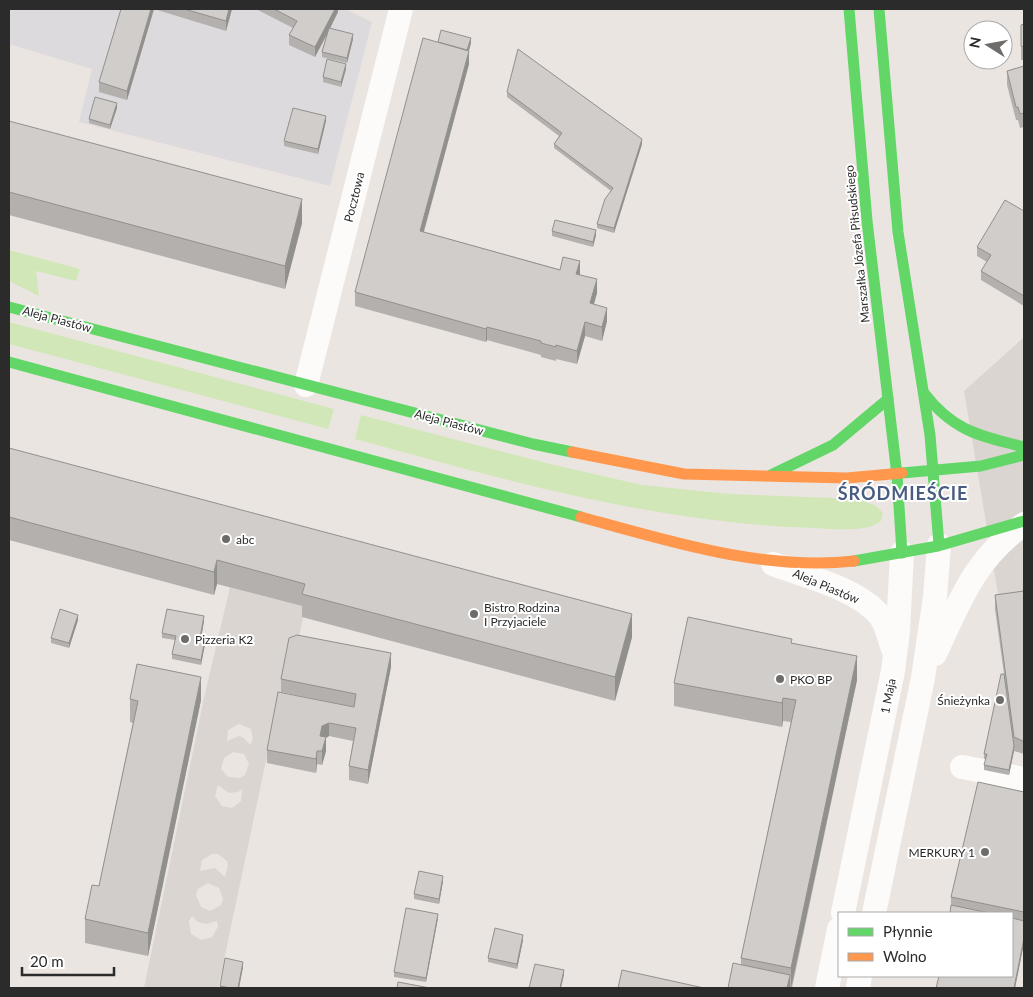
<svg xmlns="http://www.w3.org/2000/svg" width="1033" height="997" font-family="Lato,sans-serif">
	<rect width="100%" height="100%" fill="#eae5e1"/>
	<!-- industrial -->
	<polygon fill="#dddadd" points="11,9 345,9 372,22 330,186 79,122 92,69 9,44 9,19"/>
	<!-- green -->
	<g fill="#d2e7b8">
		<polygon points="9,250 80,269 76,281 36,271 39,296 9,281"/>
		<polygon points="9,322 334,409 328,429 9,344"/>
		<path d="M361 415 550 464 642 485 729 494 859 499 876 506 883 513 881 521C866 533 834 529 815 528 658 524 505 480 355 439Z"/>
	</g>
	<!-- plaza -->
	<g fill="#dad5d1" fill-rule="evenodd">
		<polygon points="1024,337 1024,594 999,600 964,391"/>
		<path d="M230 587 305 607 297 648 289 652 218 988H144L204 698ZM239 724 251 729 253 739 250 745 244 738 239 736 227 741 228 730ZM233 752 244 754 249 764 245 775 240 778 228 777 221 769 224 758ZM218 785 229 793 238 792 242 789 241 801 232 808 222 806 215 796ZM212 854H218L227 861 228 866 225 877 215 868 200 871 202 860ZM208 883 219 888 223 899 221 905 210 911 201 907 196 895 198 889ZM192 916 198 922 206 924 217 921 218 927 212 937 201 940 191 934 189 921Z"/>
	</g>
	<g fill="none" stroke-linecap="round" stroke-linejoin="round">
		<!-- street -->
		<g stroke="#fcfbfa" stroke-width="24">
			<polyline points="306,385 401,9"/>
			<path d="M773 564C805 576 859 589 880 616 887 625 889 639 893 649"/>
			<path d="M935 654C960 601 974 559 1024 524"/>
			<polyline points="962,767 1024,779"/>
			<polyline points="843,913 893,671 898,631 902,553"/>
			<polyline points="874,913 923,678 935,597 939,545"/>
			<polyline points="827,988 839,929"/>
			<polyline points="858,988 860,976"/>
		</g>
		<!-- fast -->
		<g stroke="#63d668" stroke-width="11">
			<polyline points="849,9 867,221 897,475 902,553"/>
			<polyline points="879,9 898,232 930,435 939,545"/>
			<polyline points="9,307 533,444 572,452"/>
			<polyline points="9,362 581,517"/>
			<path d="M924 393C953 431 980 436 1024 447"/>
			<polyline points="902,473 981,466 1024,455"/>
			<polyline points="771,475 833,445 888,399"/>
			<polyline points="854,561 938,546 1024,521"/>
		</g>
		<!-- slow -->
		<g stroke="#ff974d" stroke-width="11">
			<polyline points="572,452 684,474 847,478 902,473"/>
			<path d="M581 517C669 541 762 571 854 561"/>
		</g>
	</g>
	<!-- wall -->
	<g fill="#b3b0ae">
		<polygon points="121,9 232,9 226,31 154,9 127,100 99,92 99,82"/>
		<polygon points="256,9 338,9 338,12 330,29 353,39 347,63 322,57 322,52 327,35 315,57 289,45 289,35 293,28"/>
		<polygon points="1024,24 1024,60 1021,60 1021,25"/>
		<polygon points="438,42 471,43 469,51 469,64 424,232 580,275 597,293 594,304 607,321 602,341 585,336 577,364 556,359 556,361 541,357 541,355 487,340 486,342 355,306 355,292"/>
		<polygon points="1024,66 1024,127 1020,128 1018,120 1016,120 1007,85 1007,71"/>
		<polygon points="346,69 341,87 323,82 323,77"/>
		<polygon points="507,92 642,144 614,233 597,228 597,224 611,191 554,148 554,144 559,136 507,97"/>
		<polygon points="117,108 110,129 89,123 89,119"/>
		<polygon points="9,121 302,223 285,289 9,215"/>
		<polygon points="326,121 318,154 284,146 284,141"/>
		<polygon points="1024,211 1024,306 981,280 981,271 987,262 977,256 977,247"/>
		<polygon points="552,231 596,235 593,247 552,236"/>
		<polygon points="9,448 632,637 615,701 302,617 302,606 217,584 214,595 9,540"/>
		<polygon points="1024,591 1024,754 1014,751 1009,775 984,770 984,765 986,759 984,759 984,754 1004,674 995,609 995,595"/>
		<polygon points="78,620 69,648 51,643 51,638"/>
		<polygon points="204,621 201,639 205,644 201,665 172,659 172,654 175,640 162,638 162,633"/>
		<polygon points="792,643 857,680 792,988 728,988 741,965 741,958 791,722 783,721 782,727 674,706 674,683"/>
		<polygon points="391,667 368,784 349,780 349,766 353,741 329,736 326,738 326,751 322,765 317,764 316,773 267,763 267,750 354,707 281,692 281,679"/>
		<polygon points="130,699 201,700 148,956 85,943 85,919 99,886 133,723 130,722"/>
		<polygon points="1024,792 1024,943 1015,988 936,988 1012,976 1012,913 950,913 951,905 951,897"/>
		<polygon points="443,881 439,904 414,899 414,894"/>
		<polygon points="438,918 426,982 394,977 394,972"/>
		<polygon points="523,940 517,969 488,962 488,958"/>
		<polygon points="243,967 239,988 220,988 220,986"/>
	</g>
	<!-- shaded-wall -->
	<g fill="#92908d">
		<polygon points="151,9 154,9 127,100 127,91"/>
		<polygon points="229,9 232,9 226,31 226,21"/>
		<polygon points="335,9 338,9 338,12 315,57 315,47"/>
		<polygon points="353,34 353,39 347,63 347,58"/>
		<polygon points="471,38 471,43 465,63 465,59"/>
		<polygon points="469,51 469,64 420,245 420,231"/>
		<polygon points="346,64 346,69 341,87 341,82"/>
		<polygon points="117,103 117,108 110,129 110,125"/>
		<polygon points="326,116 326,121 318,154 318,149"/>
		<polygon points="642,139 642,144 614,233 614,228"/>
		<polygon points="302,199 302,223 285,289 285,266"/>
		<polygon points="596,230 596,235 593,247 593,242"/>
		<polygon points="580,261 580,275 576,274"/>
		<polygon points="597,279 597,293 590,317 590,303"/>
		<polygon points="607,308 607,321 602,341 602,327"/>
		<polygon points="585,322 585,336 577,364 577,351"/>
		<polygon points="487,327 487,340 486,342 486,329"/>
		<polygon points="217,560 217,584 214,595 214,572"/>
		<polygon points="632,614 632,637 615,701 615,677"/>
		<polygon points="78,615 78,620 69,648 69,643"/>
		<polygon points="204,616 204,621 200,643 200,638"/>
		<polygon points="205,639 205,644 201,665 201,660"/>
		<polygon points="391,653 391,667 368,784 368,770"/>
		<polygon points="857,656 857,680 791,988 791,968"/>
		<polygon points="201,677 201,700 148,956 148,933"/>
		<polygon points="783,698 783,721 782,727 782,703"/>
		<polygon points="329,723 329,736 326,738 326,751 322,765 322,751 320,736 322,726"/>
		<polygon points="1014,746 1014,751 1009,775 1009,770"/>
		<polygon points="317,751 317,764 316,773 316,759"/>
		<polygon points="443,876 443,881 439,904 439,899"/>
		<polygon points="438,914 438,918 426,982 426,978"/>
		<polygon points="523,935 523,940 517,969 517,964"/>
		<polygon points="1024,938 1024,943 1015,988 1014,988"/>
		<polygon points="243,962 243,967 239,988 238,988"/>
		<polygon points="564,970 564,975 561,988 560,988"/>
		<polygon points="790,975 790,988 787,988"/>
	</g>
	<!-- building -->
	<g fill="#d0cdca" stroke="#92908d">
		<polygon points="121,9 151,9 127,91 99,82"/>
		<polygon points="184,9 229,9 226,21"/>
		<polygon points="274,9 335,9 315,47 289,35 297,21"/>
		<polygon points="1024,24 1024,47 1021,46 1021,25"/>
		<polygon points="329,28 353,34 347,58 322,52"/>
		<polygon points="441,30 471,38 467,50 438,42"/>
		<polygon points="423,38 469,51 420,231 560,270 563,257 580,261 576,274 597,279 590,303 607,308 602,327 585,322 577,351 556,345 556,347 541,343 541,341 487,327 486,329 355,292"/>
		<polygon points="518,49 642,139 614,228 597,224 605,199 613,188 554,144 562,133 507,92"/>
		<polygon points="327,59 346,64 341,82 323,77"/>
		<polygon points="1024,66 1024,113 1020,114 1018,107 1016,107 1007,71"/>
		<polygon points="95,97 117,103 110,125 89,119"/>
		<polygon points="293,108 326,116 318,149 284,141"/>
		<polygon points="9,121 302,199 285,266 9,192"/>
		<polygon points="1005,200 1024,211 1024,296 981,271 991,255 977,247"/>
		<polygon points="555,220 596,230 593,242 552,231"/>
		<polygon points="9,448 632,614 615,677 302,594 305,584 217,560 214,572 9,517"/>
		<polygon points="1024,591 1024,740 1023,741 1014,737 995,595"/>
		<polygon points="60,609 78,615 69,643 51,638"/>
		<polygon points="167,609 204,616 200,638 205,639 201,660 172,654 176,636 162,633"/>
		<polygon points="688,617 792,639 791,643 857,656 791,968 741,958 796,700 783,698 782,703 674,683"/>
		<polygon points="297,635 391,653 368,770 349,766 356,728 329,723 322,726 320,736 326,737 322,751 317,751 316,759 267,750 278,692 354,707 356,694 281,679 289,638"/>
		<polygon points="137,664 201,677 148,933 85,919 92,885 99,886 138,701 130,699"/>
		<polygon points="1001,674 1004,674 1014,746 1009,770 984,765 987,754 984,754"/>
		<polygon points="978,782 1024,792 1024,912 951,897"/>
		<polygon points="419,871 443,876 439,899 414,894"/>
		<polygon points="951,905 989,913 950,913"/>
		<polygon points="406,908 438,914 426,978 394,972"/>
		<polygon points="1012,918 1024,921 1024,938 1014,988 936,988 939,976 1012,976"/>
		<polygon points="495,928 523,935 517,964 488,958"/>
		<polygon points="225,958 243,962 238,988 231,988 220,986"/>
		<polygon points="733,963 790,975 787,988 728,988"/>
		<polygon points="535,964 564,970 560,988 529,988"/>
		<polygon points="622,970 704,988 618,988"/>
		<polygon points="398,982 430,988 397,988"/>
	</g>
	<!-- markers -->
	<g fill="#6e6c6b" stroke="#fff" stroke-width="2">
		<circle cx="226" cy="539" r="5"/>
		<circle cx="474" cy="614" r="5"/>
		<circle cx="185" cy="639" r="5"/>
		<circle cx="780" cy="679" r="5"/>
		<circle cx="1000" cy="700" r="5"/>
		<circle cx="985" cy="852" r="5"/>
	</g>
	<g text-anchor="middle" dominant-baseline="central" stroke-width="4" stroke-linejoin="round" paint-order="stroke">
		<!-- street labels -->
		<g font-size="12" fill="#2b2b2b" stroke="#fff">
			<text transform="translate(354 197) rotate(-76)">Pocztowa</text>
			<text transform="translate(857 244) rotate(-96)">Marszałka Józefa Piłsudskiego</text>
			<text transform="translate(57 319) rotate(15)">Aleja Piastów</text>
			<text transform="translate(449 422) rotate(15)">Aleja Piastów</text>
			<text transform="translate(826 586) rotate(23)">Aleja Piastów</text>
			<text transform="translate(888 696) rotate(-79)">1 Maja</text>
		</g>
		<!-- poi labels -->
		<g font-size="12" fill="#2b2b2b" stroke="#fff" text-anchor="start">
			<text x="236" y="539">abc</text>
			<text x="484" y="607">Bistro Rodzina<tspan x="484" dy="14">I Przyjaciele</tspan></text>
			<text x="195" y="639">Pizzeria K2</text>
			<text x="790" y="679">PKO BP</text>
			<text x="990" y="700" text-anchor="end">Śnieżynka</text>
			<text x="975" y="852" text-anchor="end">MERKURY 1</text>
		</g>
		<!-- district labels -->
		<g font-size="18" font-weight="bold" letter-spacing="1" fill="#485b80" stroke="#fff">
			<text x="903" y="493">ŚRÓDMIEŚCIE</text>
		</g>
	</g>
	<!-- border -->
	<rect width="1033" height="997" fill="none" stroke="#2b2b2b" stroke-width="20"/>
	<!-- legend -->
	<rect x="838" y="912" width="175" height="65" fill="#ffffff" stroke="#aaaaaa"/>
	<rect x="848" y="928" width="25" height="8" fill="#63d668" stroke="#aaaaaa"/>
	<text x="883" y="937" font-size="15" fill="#2b2b2b">Płynnie</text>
	<rect x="848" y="953" width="25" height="8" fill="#ff974d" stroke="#aaaaaa"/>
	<text x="883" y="962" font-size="15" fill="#2b2b2b">Wolno</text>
	<!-- north arrow -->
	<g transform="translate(988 45) rotate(281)"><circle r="24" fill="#ffffff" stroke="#aaaaaa"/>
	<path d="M0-4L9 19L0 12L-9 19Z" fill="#6e6c6b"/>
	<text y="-8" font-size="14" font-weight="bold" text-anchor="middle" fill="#2b2b2b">N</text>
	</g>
	<!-- scale -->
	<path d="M22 967v8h92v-8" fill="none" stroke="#2b2b2b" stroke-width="2.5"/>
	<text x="30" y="967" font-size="15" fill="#2b2b2b" stroke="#ffffff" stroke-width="4" paint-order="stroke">20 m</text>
</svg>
